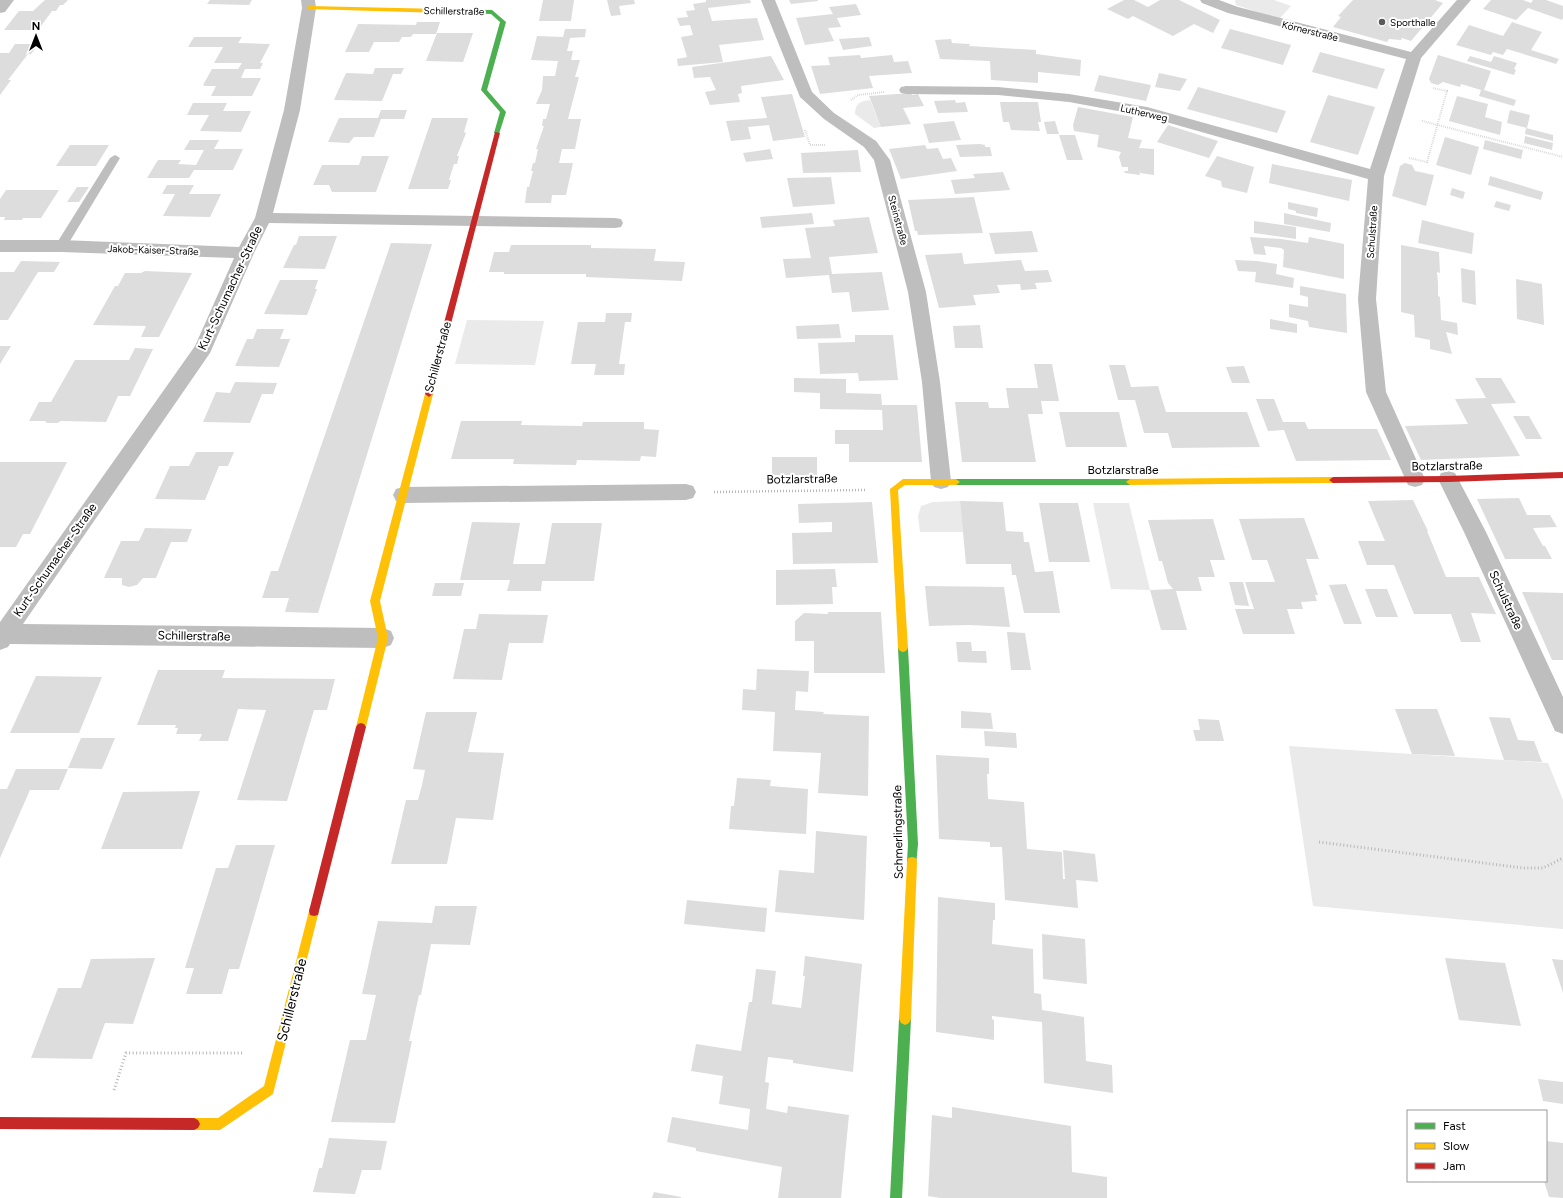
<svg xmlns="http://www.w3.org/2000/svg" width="1563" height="1198" font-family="Figtree,sans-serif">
	<rect width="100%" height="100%" fill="#fff"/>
	<!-- green -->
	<g fill="#eaeaea">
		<polygon points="1235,0 1274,0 1291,6 1279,19 1236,5"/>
		<path d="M870 100 881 127 874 128 855 114C855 103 861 101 870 100Z"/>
		<polygon points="467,320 544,321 535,365 455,364"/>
		<polygon points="960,501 963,532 920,532 918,516 921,506 933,502"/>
		<polygon points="1093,503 1129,503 1150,590 1111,589"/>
		<polygon points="1289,746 1548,763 1563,800 1563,929 1313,906"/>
	</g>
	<!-- building -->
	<g fill="#ddd">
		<polygon points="45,0 68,0 63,5 60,5 56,11 52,11 38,30 4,30 19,11 33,11"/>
		<polygon points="210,0 252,0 249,5 207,4"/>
		<polygon points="543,0 574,0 571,21 539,21"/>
		<polygon points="607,0 634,0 635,4 619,6 621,15 611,16"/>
		<polygon points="706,0 750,0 751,3 708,8 712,21 757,18 764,40 719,45 723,62 678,66 677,59 687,57 681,37 693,35 690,25 680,26 677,18 688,17 686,11 695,10 693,4 706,2"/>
		<polygon points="789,0 818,0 818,1 791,4"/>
		<polygon points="1124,0 1134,0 1148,7 1160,0 1179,0 1220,20 1213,33 1194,24 1173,36 1133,16 1128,19 1107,9"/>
		<polygon points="1353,0 1435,0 1443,3 1411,41 1402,38 1401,40 1389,39 1387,42 1333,27 1341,17 1338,16"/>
		<polygon points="1491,0 1523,0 1531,3 1533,0 1546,0 1563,6 1563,18 1562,20 1528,8 1516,20 1483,9"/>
		<polygon points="856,4 861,15 837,18 841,27 828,28 834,41 805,45 796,18 833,14 829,7"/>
		<polygon points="417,22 440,22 436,34 413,34 411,37 402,37 399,42 374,42 369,52 345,52 358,24 416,25"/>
		<polygon points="1512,22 1542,32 1531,50 1559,59 1556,64 1507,49 1503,55 1493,52 1491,55 1456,45 1469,25 1503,36"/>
		<polygon points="565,29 586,29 585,37 570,38 567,51 573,51 571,60 580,60 575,77 579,77 568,119 581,119 575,149 562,149 559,163 573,163 566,195 552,195 551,203 525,203 527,187 529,187 533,171 531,171 533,163 535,163 538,149 536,149 544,126 542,126 543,119 546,119 550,104 536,104 542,90 543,76 555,76 558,61 531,60 537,36 563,37"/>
		<polygon points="1230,29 1291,45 1283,65 1221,48"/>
		<polygon points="437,33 473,33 463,62 426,61"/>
		<polygon points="194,37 242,37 238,43 270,44 260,63 263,63 260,69 245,69 241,78 261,78 252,96 211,96 216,86 205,86 203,85 212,69 238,69 242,63 214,63 223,47 188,47"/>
		<polygon points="869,37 872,46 843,50 839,39"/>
		<polygon points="951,39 952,43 970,44 969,46 1036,50 1036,54 1081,60 1080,76 1038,72 1038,83 991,80 990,61 940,59 935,40"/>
		<polygon points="15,44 39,44 31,54 28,54 8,80 11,80 0,95 0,53 9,53"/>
		<polygon points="1320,52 1385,69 1377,89 1312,72"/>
		<polygon points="860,55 861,58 892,55 894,62 908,61 912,73 869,76 873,88 820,94 811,66 830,65 828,57"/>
		<polygon points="1438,55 1491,71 1484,90 1516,100 1514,106 1479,96 1481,90 1461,84 1460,87 1443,82 1438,85 1431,83 1429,79"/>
		<polygon points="771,56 784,80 741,86 742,93 738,94 740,102 710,105 705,92 716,90 710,77 694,78 692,67"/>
		<polygon points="1470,56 1491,62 1494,56 1517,63 1514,69 1516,70 1514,75 1467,61"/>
		<polygon points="375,68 404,68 401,74 393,74 382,101 334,100 346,73 373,74"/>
		<polygon points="1159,73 1187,79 1180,91 1155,87"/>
		<polygon points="1099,75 1151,85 1146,101 1094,91"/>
		<polygon points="1198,87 1286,111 1277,133 1187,109"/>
		<polygon points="911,93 912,95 918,94 924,106 903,108 911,124 881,127 869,96"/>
		<polygon points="792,94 805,137 773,141 769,125 748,127 751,139 731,141 726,121 767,118 761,97"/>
		<polygon points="1328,95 1375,107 1358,155 1310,142"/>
		<polygon points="1457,96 1488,104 1485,117 1502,122 1500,135 1449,121"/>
		<polygon points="955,100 956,103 965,102 968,112 938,113 934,101"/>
		<polygon points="1000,102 1038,102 1041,122 1038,122 1040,131 1011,130 1009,122 1003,122"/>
		<polygon points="193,103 227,103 223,111 251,111 241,132 200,131 209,115 187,115"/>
		<polygon points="1078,107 1133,117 1128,138 1142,140 1139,148 1154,149 1154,175 1140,173 1139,168 1140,175 1125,173 1124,171 1128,171 1128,167 1122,167 1119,157 1121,152 1097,147 1099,135 1074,131 1073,125"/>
		<polygon points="381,110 407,110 404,119 381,119 374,137 354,137 349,143 328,142 339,118 378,118"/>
		<polygon points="1510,110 1530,115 1527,128 1507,123"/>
		<polygon points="432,118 468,118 464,132 466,133 457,156 459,156 457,164 454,164 449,180 451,180 448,189 408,189"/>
		<polygon points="954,121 961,140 929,143 923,124"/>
		<polygon points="1055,121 1059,134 1047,134 1044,122"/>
		<polygon points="1168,125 1218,141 1209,158 1157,142"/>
		<polygon points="1526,128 1553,135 1553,141 1525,134"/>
		<polygon points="1059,135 1075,135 1083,160 1067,160"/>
		<polygon points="1525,136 1553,143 1552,150 1524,143"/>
		<polygon points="1445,137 1479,147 1471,175 1436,165"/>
		<polygon points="190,140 219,140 214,149 243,149 233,170 194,170 189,178 147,178 158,160 181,160 178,164 196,165 204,150 184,150"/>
		<polygon points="1485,140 1523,150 1521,159 1483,149"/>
		<polygon points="980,144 985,145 985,147 990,147 992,156 960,157 956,145"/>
		<polygon points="70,145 109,145 96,166 56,166"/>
		<polygon points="925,145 927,149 938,148 943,159 951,158 957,171 901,179 889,149"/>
		<polygon points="770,149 773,159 746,162 743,153"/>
		<polygon points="858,150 861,172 803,173 801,153"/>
		<polygon points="362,156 389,156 376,192 332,192 329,185 313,185 322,165 359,165"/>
		<polygon points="1217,156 1254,167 1247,193 1222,187 1221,181 1205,176"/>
		<polygon points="1405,163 1412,165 1415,171 1434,175 1426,206 1392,196 1400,166"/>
		<polygon points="1272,164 1352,180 1349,201 1269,183"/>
		<polygon points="1003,172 1010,190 955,194 951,180 975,178 973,174"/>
		<polygon points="1490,176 1543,192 1541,200 1488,185"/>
		<polygon points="831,177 835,204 793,207 787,178"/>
		<polygon points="167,185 194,185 189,194 221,194 210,217 163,216 175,194 162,194"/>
		<polygon points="77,187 89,187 79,202 67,202"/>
		<polygon points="1452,188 1465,192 1463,199 1450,195"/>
		<polygon points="6,190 59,190 41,218 23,218 22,220 4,220 5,217 0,217 0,199"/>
		<polygon points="974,197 983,233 918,235 917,231 915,231 908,200"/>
		<polygon points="1496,201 1511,205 1509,211 1494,207"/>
		<polygon points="1288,202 1318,208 1317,217 1296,213 1296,211 1288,209"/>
		<polygon points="812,213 814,224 762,228 760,217"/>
		<polygon points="1284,213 1331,223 1330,232 1284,224"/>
		<polygon points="869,217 878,253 829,257 832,274 882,272 889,310 852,312 849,292 832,293 829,275 786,278 783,259 811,258 805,228 835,226 833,220"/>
		<polygon points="1422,220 1474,233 1472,254 1418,243"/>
		<polygon points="1254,221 1296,227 1296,239 1254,233"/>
		<polygon points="1032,231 1038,252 995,254 989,233"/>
		<polygon points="299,236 337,236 325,269 283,268 294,245 296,245"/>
		<polygon points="1250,237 1281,239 1308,243 1309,237 1344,244 1344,279 1283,267 1284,250 1281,248 1264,246 1266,255 1254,254"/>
		<polygon points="391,243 432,244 318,613 285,612 289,598 262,598 271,571 278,571"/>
		<polygon points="511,245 591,245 591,248 656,249 654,261 685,262 682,281 586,277 586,274 504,274 504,272 489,272 494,252 509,252"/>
		<polygon points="1401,245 1439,252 1440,273 1437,272 1438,283 1438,296 1440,297 1441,320 1457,323 1458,335 1446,332 1452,354 1430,349 1430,340 1415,337 1414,315 1401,312"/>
		<polygon points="962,253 964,264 1021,260 1025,271 1048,270 1052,282 1035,283 1037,289 1021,290 1020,284 997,285 1000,293 973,295 976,305 939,308 925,255"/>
		<polygon points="1235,260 1257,261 1277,264 1276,274 1294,278 1293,288 1255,282 1256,272 1238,271"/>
		<polygon points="21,261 60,262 54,272 38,272 8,320 0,320 0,272 14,272"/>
		<polygon points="1461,268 1475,271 1476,305 1462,302"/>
		<polygon points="145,271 192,273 159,337 141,337 146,326 93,325 115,286 118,286 125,273 141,273"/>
		<polygon points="1516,279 1542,284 1544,325 1517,319"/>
		<polygon points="280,280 318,280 315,289 317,289 307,315 264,314"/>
		<polygon points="1300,286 1346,294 1347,333 1309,327 1308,321 1289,317 1289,304 1308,307 1308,297 1300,295"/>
		<polygon points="606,313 632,313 631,322 625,322 619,364 625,364 624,375 594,375 596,364 571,364 578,322 605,322"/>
		<polygon points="1270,319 1297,324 1297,333 1270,329"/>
		<polygon points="839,324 841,338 797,339 796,326"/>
		<polygon points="980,325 983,348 955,348 953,326"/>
		<polygon points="257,329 284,329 280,339 290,339 279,367 235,366 247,339 253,339"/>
		<polygon points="855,335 893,335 898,380 859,381 858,373 820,374 818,343 855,342"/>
		<polygon points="0,346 11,346 0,364"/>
		<polygon points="135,348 153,349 130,396 118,396 106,422 61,421 57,423 47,423 45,421 29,421 39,402 51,402 75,360 129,360"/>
		<polygon points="1034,364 1052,364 1059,401 1041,401 1043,414 1028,414 1036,462 962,462 955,402 988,402 989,408 1009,408 1006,388 1038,388"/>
		<polygon points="1109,365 1125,365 1131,387 1158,386 1166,412 1247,412 1260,447 1172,448 1168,433 1144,433 1135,400 1118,400"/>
		<polygon points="1244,366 1250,383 1232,383 1226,367"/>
		<polygon points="794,378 846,379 846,393 881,394 882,405 917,405 922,462 849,462 849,444 835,444 835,430 883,430 882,410 820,409 820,393 794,392"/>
		<polygon points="1475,378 1501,378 1516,403 1491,404 1520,456 1421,460 1405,426 1468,424 1455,399 1486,398"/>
		<polygon points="235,382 277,383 273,394 262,394 250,423 203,422 216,392 230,393"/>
		<polygon points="1256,399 1274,399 1283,422 1305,422 1308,429 1377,429 1391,460 1296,461 1284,430 1268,431"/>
		<polygon points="1059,412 1119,412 1127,447 1066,447"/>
		<polygon points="1513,416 1529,416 1542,439 1526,439"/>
		<polygon points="461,421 522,421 521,425 582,426 583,422 644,422 644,429 659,430 656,457 641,456 640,461 577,460 576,465 513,464 514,459 451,459"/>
		<polygon points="196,452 234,452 228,466 219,466 205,500 155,499 170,466 189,466"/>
		<rect x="772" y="457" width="45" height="18"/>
		<polygon points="0,462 67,462 30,534 23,534 16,547 0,547"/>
		<polygon points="1519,498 1527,515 1550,515 1557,527 1533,528 1543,546 1545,546 1552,559 1505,559 1477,499"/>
		<polygon points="1413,500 1428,531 1427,531 1446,577 1479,577 1496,614 1471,613 1481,642 1461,642 1451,614 1414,614 1394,565 1367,565 1358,541 1385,541 1368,501"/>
		<polygon points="960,501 1003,502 1006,531 1023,532 1024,542 1029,542 1035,572 1053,571 1060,613 1024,613 1016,575 1012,575 1011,564 966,564"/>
		<polygon points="872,502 878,563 793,564 792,533 832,532 832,522 799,523 798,504"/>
		<polygon points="1039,503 1078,503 1090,562 1049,562"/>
		<polygon points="1304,518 1319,559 1306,559 1318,595 1315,595 1317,601 1301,602 1303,609 1287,609 1295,634 1243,634 1235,609 1254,609 1245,582 1275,582 1267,560 1252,560 1239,519"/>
		<polygon points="1213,519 1225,560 1210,560 1215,577 1198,577 1202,591 1176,591 1187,630 1161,630 1150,590 1173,589 1168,583 1162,561 1159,561 1148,520"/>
		<polygon points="472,522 520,523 513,564 545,564 552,523 602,523 594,581 542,581 541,591 507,591 510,580 460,580"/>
		<polygon points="145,528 192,529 187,542 171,542 156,578 143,578 137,585 129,587 122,585 122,578 104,578 121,541 139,541"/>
		<polygon points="835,569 837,587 832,587 833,604 776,605 776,570"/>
		<polygon points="1229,582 1243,582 1249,606 1235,605"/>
		<polygon points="435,583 464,583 461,596 432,596"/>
		<polygon points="1346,584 1362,624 1344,624 1329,585"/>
		<polygon points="925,586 1004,587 1010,627 969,625 929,626"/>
		<polygon points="1365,589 1387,589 1398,617 1376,617"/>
		<polygon points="1522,592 1563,593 1563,660 1552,660"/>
		<polygon points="828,612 881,612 885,673 814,673 814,641 795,641 795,621 804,613 828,614"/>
		<polygon points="479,614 548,615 543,643 509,643 502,680 453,679 464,629 476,629"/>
		<polygon points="1007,632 1025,633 1031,670 1011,670"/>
		<polygon points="956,642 971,642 972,651 986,651 987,663 958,662"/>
		<polygon points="757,669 809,671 808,692 796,691 795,710 824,712 823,714 869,716 868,796 818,793 821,753 773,751 775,712 742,710 743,689 756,690"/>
		<polygon points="158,670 225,670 222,678 335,679 327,710 314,710 287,801 237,800 266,710 238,709 228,741 199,741 202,734 176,734 178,728 175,728 176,725 137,725"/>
		<polygon points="36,676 102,677 79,733 10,733"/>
		<polygon points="1395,709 1437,709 1455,756 1412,754"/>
		<polygon points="961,711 991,713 993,729 961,728"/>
		<polygon points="426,712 477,712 468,752 504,753 493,820 456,818 447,864 391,864 406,800 418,800 422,785 425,770 413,769"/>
		<polygon points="1489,717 1510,718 1518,740 1534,741 1542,762 1504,760"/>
		<polygon points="1198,719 1219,720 1224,741 1196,741 1193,730 1200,730"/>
		<polygon points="984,731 1016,733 1017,748 985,746"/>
		<polygon points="81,738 115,738 102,769 68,768"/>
		<polygon points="936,755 989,758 989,774 987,774 988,799 1024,802 1027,849 1062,852 1063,879 1065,879 1063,850 1095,854 1098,882 1076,880 1078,908 1005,900 1002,847 990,847 990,842 939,839"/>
		<polygon points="16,769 68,769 59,790 30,790 0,858 0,789 7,789"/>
		<polygon points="737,778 771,780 770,786 808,789 806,834 729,829 731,806 734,806"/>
		<polygon points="200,791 182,849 101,849 123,792"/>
		<polygon points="816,831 867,836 864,920 775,912 779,870 814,873"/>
		<polygon points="236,845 275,845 239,969 229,969 222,994 186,994 194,968 185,968 216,868 228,868"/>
		<polygon points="938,897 995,903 995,920 993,920 992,944 1033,949 1034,993 1041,994 1042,1010 1084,1017 1086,1061 1112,1065 1113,1093 1044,1083 1042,1022 992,1016 992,1019 994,1020 994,1040 936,1032"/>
		<polygon points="687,900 767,908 765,932 684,924"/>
		<polygon points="435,906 477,906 470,945 431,944 421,995 419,995 409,1041 412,1041 395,1123 331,1122 350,1040 366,1040 376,995 362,994 378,921 432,923"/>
		<polygon points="1042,934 1085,939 1087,984 1043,979"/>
		<polygon points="805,956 862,964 853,1072 793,1063 793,1060 768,1057 765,1082 769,1083 766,1109 787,1113 788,1106 849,1115 841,1198 778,1198 782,1167 696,1151 696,1148 667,1142 672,1117 748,1130 750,1109 719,1104 723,1076 691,1071 696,1044 741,1051 749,1002 752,1002 756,969 776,971 772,1004 801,1008 805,976 803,976"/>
		<polygon points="155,958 133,1024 105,1023 92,1059 31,1058 58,988 81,988 91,959"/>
		<polygon points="1445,958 1505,963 1521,1026 1459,1020"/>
		<polygon points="1552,959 1563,960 1563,993"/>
		<polygon points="1538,1079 1563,1082 1563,1104 1543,1101"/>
		<polygon points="952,1107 1071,1126 1072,1172 1107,1177 1107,1198 940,1198 928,1196 932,1115 952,1118"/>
		<polygon points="329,1138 387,1141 381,1170 362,1170 355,1194 313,1192 319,1168 322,1168"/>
		<polygon points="1546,1141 1563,1143 1563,1198 1549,1197 1544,1181 1546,1181"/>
		<polygon points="654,1192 681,1197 681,1198 652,1198"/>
	</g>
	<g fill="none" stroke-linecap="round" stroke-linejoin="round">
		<!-- path-far2 -->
		<g stroke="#b8b8b8" stroke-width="2" stroke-dasharray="0.5 1.5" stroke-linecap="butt">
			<polyline points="851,100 858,95 884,92"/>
			<polyline points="1422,121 1563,157"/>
			<polyline points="805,130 810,145 826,145"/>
			<polyline points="1409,158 1427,162 1447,91 1432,88"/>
		</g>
		<!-- path-far1 -->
		<polyline stroke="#b8b8b8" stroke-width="2.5" stroke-dasharray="1 2" stroke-linecap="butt" points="714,492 865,490"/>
		<!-- path -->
		<g stroke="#b8b8b8" stroke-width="3" stroke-dasharray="1 2.5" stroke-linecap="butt">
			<polyline points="1319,842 1523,868 1543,868 1563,858"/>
			<polyline points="114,1090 126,1053 243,1053"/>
		</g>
		<!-- lane -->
		<polygon fill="#bebebe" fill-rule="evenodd" points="115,155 120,158 67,246 65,249 57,249 55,246 110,158"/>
		<!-- street -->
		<g fill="#bebebe" fill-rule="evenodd">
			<polygon points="0,0 14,0 5,12 0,13"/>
			<polygon points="301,0 315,0 316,8 300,110 273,213 615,218 621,219 623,223 621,227 615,228 269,223 254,253 210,353 23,624 383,628 391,631 394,638 391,645 383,648 10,644 8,647 0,650 0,622 195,346 234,258 61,252 0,252 0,240 61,240 239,247 255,218 284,110 302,8"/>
			<polygon points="761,0 775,0 812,92 834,113 876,141 890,160 926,292 940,382 951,481 948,487 941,489 934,487 931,481 922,382 908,292 874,160 864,147 824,119 800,97"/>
			<polygon points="1200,0 1219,0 1238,7 1411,52 1457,0 1471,0 1421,58 1384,176 1376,299 1386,392 1425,479 1422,485 1415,487 1408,485 1366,392 1358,299 1368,179 1145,116 1069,102 998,95 906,94 901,93 899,90 901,87 906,86 998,87 1069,94 1147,107 1370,169 1406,59 1228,13 1202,3"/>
			<polygon points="1448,471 1455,473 1486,532 1563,697 1563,734 1555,731 1464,532 1438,479 1441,473"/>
			<polygon points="686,484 693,486 696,492 693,498 686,500 403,503 396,501 393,495 396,489 403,487"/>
		</g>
		<!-- fast -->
		<g fill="#4caf50" fill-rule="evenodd">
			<polygon points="443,9 492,10 506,22 487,90 506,112 499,134 494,133 500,112 481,90 500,22 491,14 441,12 441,10"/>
			<polygon points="956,479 1130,479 1134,482 1130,485 956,485 952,482"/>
			<polygon points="903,644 906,645 908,648 918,844 916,866 912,867 908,866 907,862 908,844 898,648 900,645"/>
			<polygon points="905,1013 909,1015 911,1019 902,1198 890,1198 899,1019 901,1015"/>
		</g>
		<!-- slow -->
		<g fill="#ffc107" fill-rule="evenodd">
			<polygon points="309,6 443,9 446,11 443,13 307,9 307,7"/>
			<polygon points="429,391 433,394 380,601 388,638 366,727 364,730 361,731 358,730 356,727 378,638 370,601 425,394"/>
			<polygon points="1333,477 1337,480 1333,483 1130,485 1126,482 1130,479"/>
			<polygon points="903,479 956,479 960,482 956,485 905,485 898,490 908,648 906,651 903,652 900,651 898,648 890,489"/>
			<polygon points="912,857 916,858 917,862 911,1019 909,1023 905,1025 901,1023 899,1019 907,862 908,858"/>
			<polygon points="314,906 318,907 319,911 273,1094 220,1130 194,1130 190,1128 188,1124 190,1120 194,1118 218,1118 264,1086 309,911 310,907"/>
		</g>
		<!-- jam -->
		<g fill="#c62828" fill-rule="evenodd">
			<polygon points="495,132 500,133 433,394 429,397 425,394"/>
			<polygon points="1563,472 1563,478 1448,482 1333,483 1329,480 1333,477 1448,476"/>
			<polygon points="361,723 364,724 366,727 319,911 318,915 314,916 310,915 309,911 356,727 358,724"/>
			<polygon points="0,1117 194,1118 198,1120 200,1124 198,1128 194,1130 0,1129"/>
		</g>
	</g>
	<!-- markers -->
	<circle fill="#595959" stroke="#fff" stroke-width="1.5" cx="1382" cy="22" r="4"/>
	<g text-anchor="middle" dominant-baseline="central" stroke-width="4" stroke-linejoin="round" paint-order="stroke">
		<!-- far-street labels -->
		<g font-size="10" fill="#000" stroke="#fff">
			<text transform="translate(454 11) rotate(1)">Schillerstraße</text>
			<text transform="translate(1310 31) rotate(14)">Körnerstraße</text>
			<text transform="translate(1144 113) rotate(13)">Lutherweg</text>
			<text transform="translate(898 220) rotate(75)">Steinstraße</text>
			<text transform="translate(1372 232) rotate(-86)">Schulstraße</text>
			<text transform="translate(153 250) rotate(2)">Jakob-Kaiser-Straße</text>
		</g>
		<!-- far-poi labels -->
		<g font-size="10" fill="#000" stroke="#fff" text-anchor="start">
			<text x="1390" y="22">Sporthalle</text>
		</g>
		<!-- street labels -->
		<g font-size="12" fill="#000" stroke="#fff">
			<text transform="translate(230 288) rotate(-65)">Kurt-Schumacher-Straße</text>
			<text transform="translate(438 357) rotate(-75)">Schillerstraße</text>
			<text transform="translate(1447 466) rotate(-1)">Botzlarstraße</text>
			<text x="1123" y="470">Botzlarstraße</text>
			<text transform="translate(802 479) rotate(-1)">Botzlarstraße</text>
			<text transform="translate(55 560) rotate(-55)">Kurt-Schumacher-Straße</text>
			<text transform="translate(1506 600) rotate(65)">Schulstraße</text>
			<text transform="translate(194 636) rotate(1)">Schillerstraße</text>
			<text transform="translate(898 832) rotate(-91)">Schmerlingstraße</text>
		</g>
		<!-- near-street labels -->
		<g font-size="14" fill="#000" stroke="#fff">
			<text transform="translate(292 1000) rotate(-76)">Schillerstraße</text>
		</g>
	</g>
	<!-- legend -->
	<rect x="1407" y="1110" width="140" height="72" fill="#ffffff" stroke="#999999"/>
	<rect x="1415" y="1123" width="20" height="6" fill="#4caf50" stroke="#999999"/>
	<text x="1443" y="1130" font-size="12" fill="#000000">Fast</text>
	<rect x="1415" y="1143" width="20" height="6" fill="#ffc107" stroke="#999999"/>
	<text x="1443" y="1150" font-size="12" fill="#000000">Slow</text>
	<rect x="1415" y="1163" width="20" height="6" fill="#c62828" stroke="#999999"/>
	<text x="1443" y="1170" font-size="12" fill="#000000">Jam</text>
	<!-- north arrow -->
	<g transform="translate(36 36)" stroke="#ffffff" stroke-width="3" paint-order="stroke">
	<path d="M0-3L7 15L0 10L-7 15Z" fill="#000000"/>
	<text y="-6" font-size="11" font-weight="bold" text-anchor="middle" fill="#000000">N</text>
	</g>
</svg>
